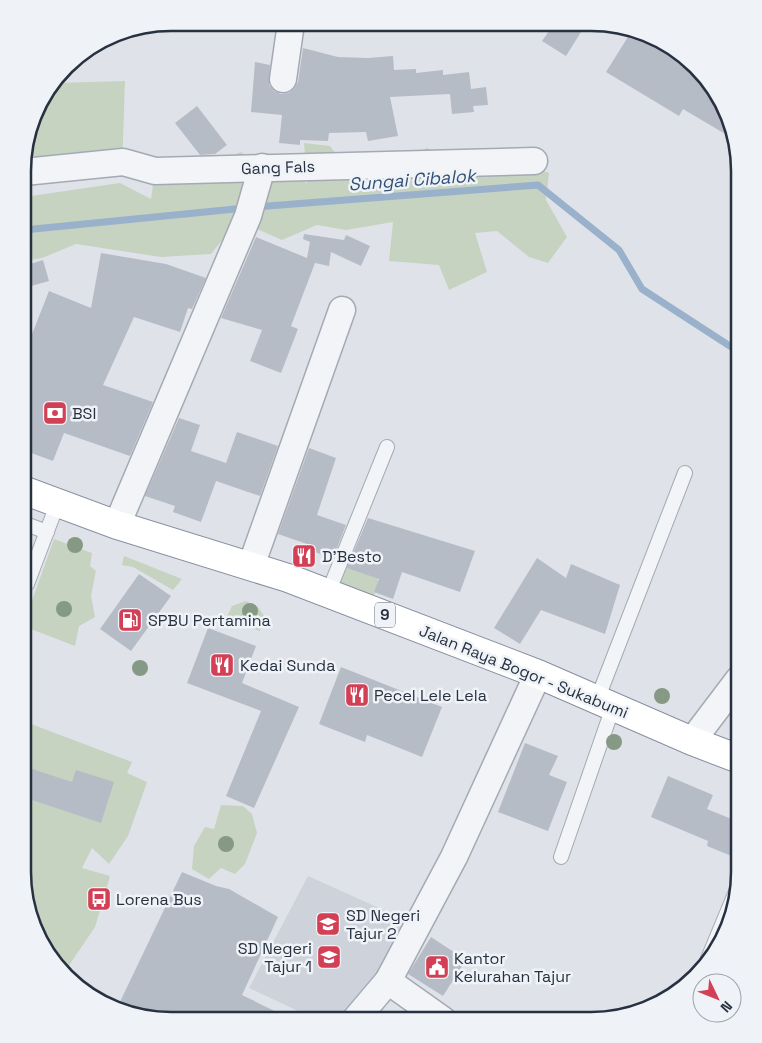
<svg xmlns="http://www.w3.org/2000/svg" width="762" height="1043" font-family="'Space Grotesk',sans-serif">
  <rect width="100%" height="100%" fill="#dfe3e9"/>
  <!-- built -->
  <polygon fill="#cdd2db" points="308,876 417,925 346,1020 317,1020 249,988"/>
  <!-- green -->
  <g fill="#c5d3c0">
    <polygon points="125,81 122,169 24,186 24,151 42,97 54,83"/>
    <polygon points="304,143 330,146 355,180 384,182 409,156 427,148 469,164 509,156 549,173 546,200 567,237 548,263 529,257 497,231 475,233 487,272 449,290 439,265 389,261 393,222 346,230 317,225 282,240 255,228 231,229 211,254 161,257 76,244 42,258 24,261 24,197 120,183 151,199 155,171 203,164 242,152 259,196 285,154 307,184"/>
    <polygon points="54,539 92,553 90,566 96,571 91,596 95,617 79,626 75,646 23,626"/>
    <polygon points="124,556 182,579 173,590 133,567 122,565"/>
    <polygon points="355,558 376,573 380,588 370,599 342,595 334,568"/>
    <polygon points="246,601 258,607 264,616 260,631 226,619 232,606"/>
    <polygon points="23,721 132,762 127,773 147,782 128,836 109,864 92,848 82,868 110,876 95,927 66,970 38,938 23,872"/>
    <polygon points="221,805 243,806 252,814 257,833 245,864 235,874 221,868 209,879 192,869 194,846 205,827 214,829"/>
  </g>
  <g fill="none" stroke-linecap="round" stroke-linejoin="round">
    <!-- stream -->
    <g stroke="#99b1ca" stroke-width="7">
      <polyline points="255,207 538,185 619,250 642,289 739,352"/>
      <polyline points="24,230 245,208"/>
    </g>
  </g>
  <!-- building -->
  <g fill="#b6bcc6">
    <polygon points="554,24 586,24 566,56 542,41"/>
    <polygon points="631,32 681,53 724,105 732,138 683,109 679,116 606,72"/>
    <polygon points="303,48 338,57 368,58 393,56 394,70 416,69 416,73 443,70 443,75 469,72 471,89 486,87 488,105 473,106 474,112 452,114 450,94 390,97 398,136 368,141 366,132 329,133 328,141 300,140 300,145 279,143 282,115 251,112 255,62 270,65 269,85 274,91 281,94 288,93 294,89 298,82"/>
    <polygon points="197,106 227,145 215,154 200,155 175,123"/>
    <polygon points="304,234 344,240 346,235 370,246 361,266 331,252 329,266 315,263 291,326 298,329 281,373 250,361 262,330 221,318 256,237 307,258 310,242 303,239"/>
    <polygon points="101,253 166,264 206,278 192,309 188,308 180,332 134,317 103,385 153,402 130,456 64,433 53,461 23,450 23,357 49,291 91,308"/>
    <polygon points="43,260 49,281 24,288 24,266"/>
    <polygon points="179,418 200,425 191,451 226,463 237,432 278,446 260,496 216,481 201,522 173,512 175,506 145,496"/>
    <polygon points="309,448 336,458 317,515 346,525 333,558 305,549 307,544 278,534"/>
    <polygon points="368,518 475,551 460,592 402,572 393,599 374,592 379,579 347,568"/>
    <polygon points="537,558 566,578 571,564 620,585 605,634 541,610 520,644 494,628"/>
    <polygon points="139,574 171,596 131,651 100,629"/>
    <polygon points="208,628 256,646 242,683 299,707 254,808 226,796 261,711 187,683"/>
    <polygon points="341,667 442,707 422,757 367,735 365,742 319,724"/>
    <polygon points="525,743 558,756 549,775 567,782 548,831 498,812"/>
    <polygon points="23,766 72,782 76,770 114,782 101,823 23,797"/>
    <polygon points="668,776 713,795 707,809 739,822 739,859 707,846 708,841 651,817"/>
    <polygon points="182,872 216,886 229,889 278,917 242,995 293,1020 152,1019 118,1006"/>
    <polygon points="431,937 466,960 443,996 408,974"/>
  </g>
  <g fill="none" stroke-linecap="round" stroke-linejoin="round">
    <defs>
      <g id="lane">
        <polyline points="23,523 47,532"/>
        <polyline points="27,584 58,502"/>
        <polyline points="328,593 387,447"/>
        <polyline points="597,700 685,473"/>
        <polyline points="561,857 613,707"/>
        <polyline points="707,961 737,889"/>
      </g>
      <g id="street">
        <polyline points="283,79 291,23"/>
        <polyline points="24,172 123,162 155,171 534,161"/>
        <polyline points="117,525 248,216 262,167"/>
        <polyline points="251,566 342,310"/>
        <polyline points="692,741 739,679"/>
        <polyline points="388,981 443,1020"/>
        <polyline points="355,1020 388,981 454,857 538,674"/>
      </g>
      <polyline id="highway" points="23,490 117,525 288,578 538,674 692,741 739,759"/>
    </defs>
    <!-- lane casing -->
    <use href="#lane" stroke="#a4aab3" stroke-width="16"/>
    <!-- street casing -->
    <use href="#street" stroke="#a4aab3" stroke-width="29"/>
    <!-- highway casing -->
    <use href="#highway" stroke="#8690a0" stroke-width="30"/>
    <!-- lane -->
    <use href="#lane" stroke="#f2f4f7" stroke-width="14"/>
    <!-- street -->
    <use href="#street" stroke="#f2f4f7" stroke-width="26"/>
    <!-- highway -->
    <use href="#highway" stroke="#fff" stroke-width="28"/>
  </g>
  <!-- trees -->
  <g fill="#859985">
    <circle cx="75" cy="545" r="8"/>
    <circle cx="64" cy="609" r="8"/>
    <circle cx="250" cy="611" r="8"/>
    <circle cx="140" cy="668" r="8"/>
    <circle cx="662" cy="696" r="8"/>
    <circle cx="614" cy="742" r="8"/>
    <circle cx="226" cy="844" r="8"/>
  </g>
  <!-- icons -->
  <defs>
    <symbol id="bank-square" viewBox="-11 -11 22 22"><rect x="-9" y="-9" width="18" height="18" rx="4" fill="#d34056" stroke="#eff2f6"/><path d="M-6-4H6V4H-6ZM0-2.3a2.3 2.3 0 1 0 0 4.6a2.3 2.3 0 1 0 0-4.6Z" fill="#fff"/></symbol>
    <symbol id="restaurant-square" viewBox="-11 -11 22 22"><rect x="-9" y="-9" width="18" height="18" rx="4" fill="#d34056" stroke="#eff2f6"/><path d="M-5-6h1v4h1v-4h1v4h1v-4h1v5L-1.5 .5V6h-2V.5L-5-1ZM5-6V6H3V1.5H1.5Q1.5-4 5-6Z" fill="#fff"/></symbol>
    <symbol id="fuel-square" viewBox="-11 -11 22 22"><rect x="-9" y="-9" width="18" height="18" rx="4" fill="#d34056" stroke="#eff2f6"/><path d="M-5.5-6h7V0h2V4h1.3V-2.5L3-4.5l.8-.8L6-3V5H2.5V1h-1V6h-7ZM-4.2-4.7v3.2H.2V-4.7Z" fill="#fff"/></symbol>
    <symbol id="bus-square" viewBox="-11 -11 22 22"><rect x="-9" y="-9" width="18" height="18" rx="4" fill="#d34056" stroke="#eff2f6"/><path d="M-5-6H5V4H4V6H2V4H-2V6H-4V4H-5ZM-3.5-4V0h7V-4ZM-3.5 1.2v1.5H-2V1.2ZM2 1.2v1.5H3.5V1.2Z" fill="#fff"/></symbol>
    <symbol id="school-square" viewBox="-11 -11 22 22"><rect x="-9" y="-9" width="18" height="18" rx="4" fill="#d34056" stroke="#eff2f6"/><path d="M0-5L7-2L0 1L-7-2ZM-4 1L0 2.5L4 1V4Q0 6-4 4Z" fill="#fff"/></symbol>
    <symbol id="civic-square" viewBox="-11 -11 22 22"><rect x="-9" y="-9" width="18" height="18" rx="4" fill="#d34056" stroke="#eff2f6"/><path d="M-.6-6.5H3V-4.5H.6V-3L4-1V1h2V6H-6V1h2V-1L-.6-3ZM-1.2 2.5V6h2.4V2.5Z" fill="#fff"/></symbol>
  </defs>
  <g fill-rule="evenodd">
    <use href="#bank-square" x="41" y="399" width="28" height="28"/>
    <use href="#restaurant-square" x="290" y="542" width="28" height="28"/>
    <use href="#fuel-square" x="116" y="606" width="28" height="28"/>
    <use href="#restaurant-square" x="208" y="651" width="28" height="28"/>
    <use href="#restaurant-square" x="343" y="681" width="28" height="28"/>
    <use href="#bus-square" x="85" y="885" width="28" height="28"/>
    <use href="#school-square" x="314" y="910" width="28" height="28"/>
    <use href="#school-square" x="315" y="943" width="28" height="28"/>
    <use href="#civic-square" x="423" y="953" width="28" height="28"/>
  </g>
  <g text-anchor="middle" stroke-width="5" stroke-linejoin="round" paint-order="stroke">
    <!-- shield labels -->
    <rect fill="#eff2f6" stroke="#636b77" stroke-width="1" x="375" y="602.5" width="20" height="25" rx="4"/>
    <g font-size="15" font-weight="bold" fill="#273141">
      <text x="385" y="620">9</text>
    </g>
    <!-- street labels -->
    <g font-size="16" fill="#273141" stroke="#eff2f6">
      <text transform="translate(278 167) rotate(-2)" y="6">Gang Fals</text>
      <text transform="translate(524 671) rotate(22)" y="6">Jalan Raya Bogor - Sukabumi</text>
    </g>
    <!-- poi labels -->
    <g font-size="16" fill="#273141" stroke="#eff2f6" text-anchor="start">
      <text x="72" y="419">BSI</text>
      <text x="322" y="562">D'Besto</text>
      <text x="148" y="626">SPBU Pertamina</text>
      <text x="240" y="671">Kedai Sunda</text>
      <text x="374" y="701">Pecel Lele Lela</text>
      <text x="116" y="905">Lorena Bus</text>
      <text x="346" y="921">SD Negeri<tspan x="346" dy="18">Tajur 2</tspan></text>
      <text x="312" y="954" text-anchor="end">SD Negeri<tspan x="312" dy="18">Tajur 1</tspan></text>
      <text x="454" y="964">Kantor<tspan x="454" dy="18">Kelurahan Tajur</tspan></text>
    </g>
    <!-- water labels -->
    <g font-size="18" font-style="italic" fill="#305076" stroke="#eff2f6">
      <text transform="translate(412 180) rotate(-4)" y="6">Sungai Cibalok</text>
    </g>
  </g>
  <!-- crop -->
  <path d="M0 0H762V1043H0ZM171 31H591A140 140 0 0 1 731 171V872A140 140 0 0 1 591 1012H171A140 140 0 0 1 31 872V171A140 140 0 0 1 171 31Z" fill="#eff2f6" fill-rule="evenodd"/>
  <path fill="none" stroke="#273141" stroke-width="2.5" d="M171 31H591A140 140 0 0 1 731 171V872A140 140 0 0 1 591 1012H171A140 140 0 0 1 31 872V171A140 140 0 0 1 171 31Z"/>
  <!-- north arrow -->
  <g transform="translate(717 998) rotate(133)"><circle r="24" fill="#eff2f6" stroke="#9fa5ae"/>
  <path d="M0-4L9 19L0 12L-9 19Z" fill="#d34056"/>
  <text y="-8" font-size="14" font-weight="bold" text-anchor="middle" fill="#273141">N</text>
  </g>
</svg>
